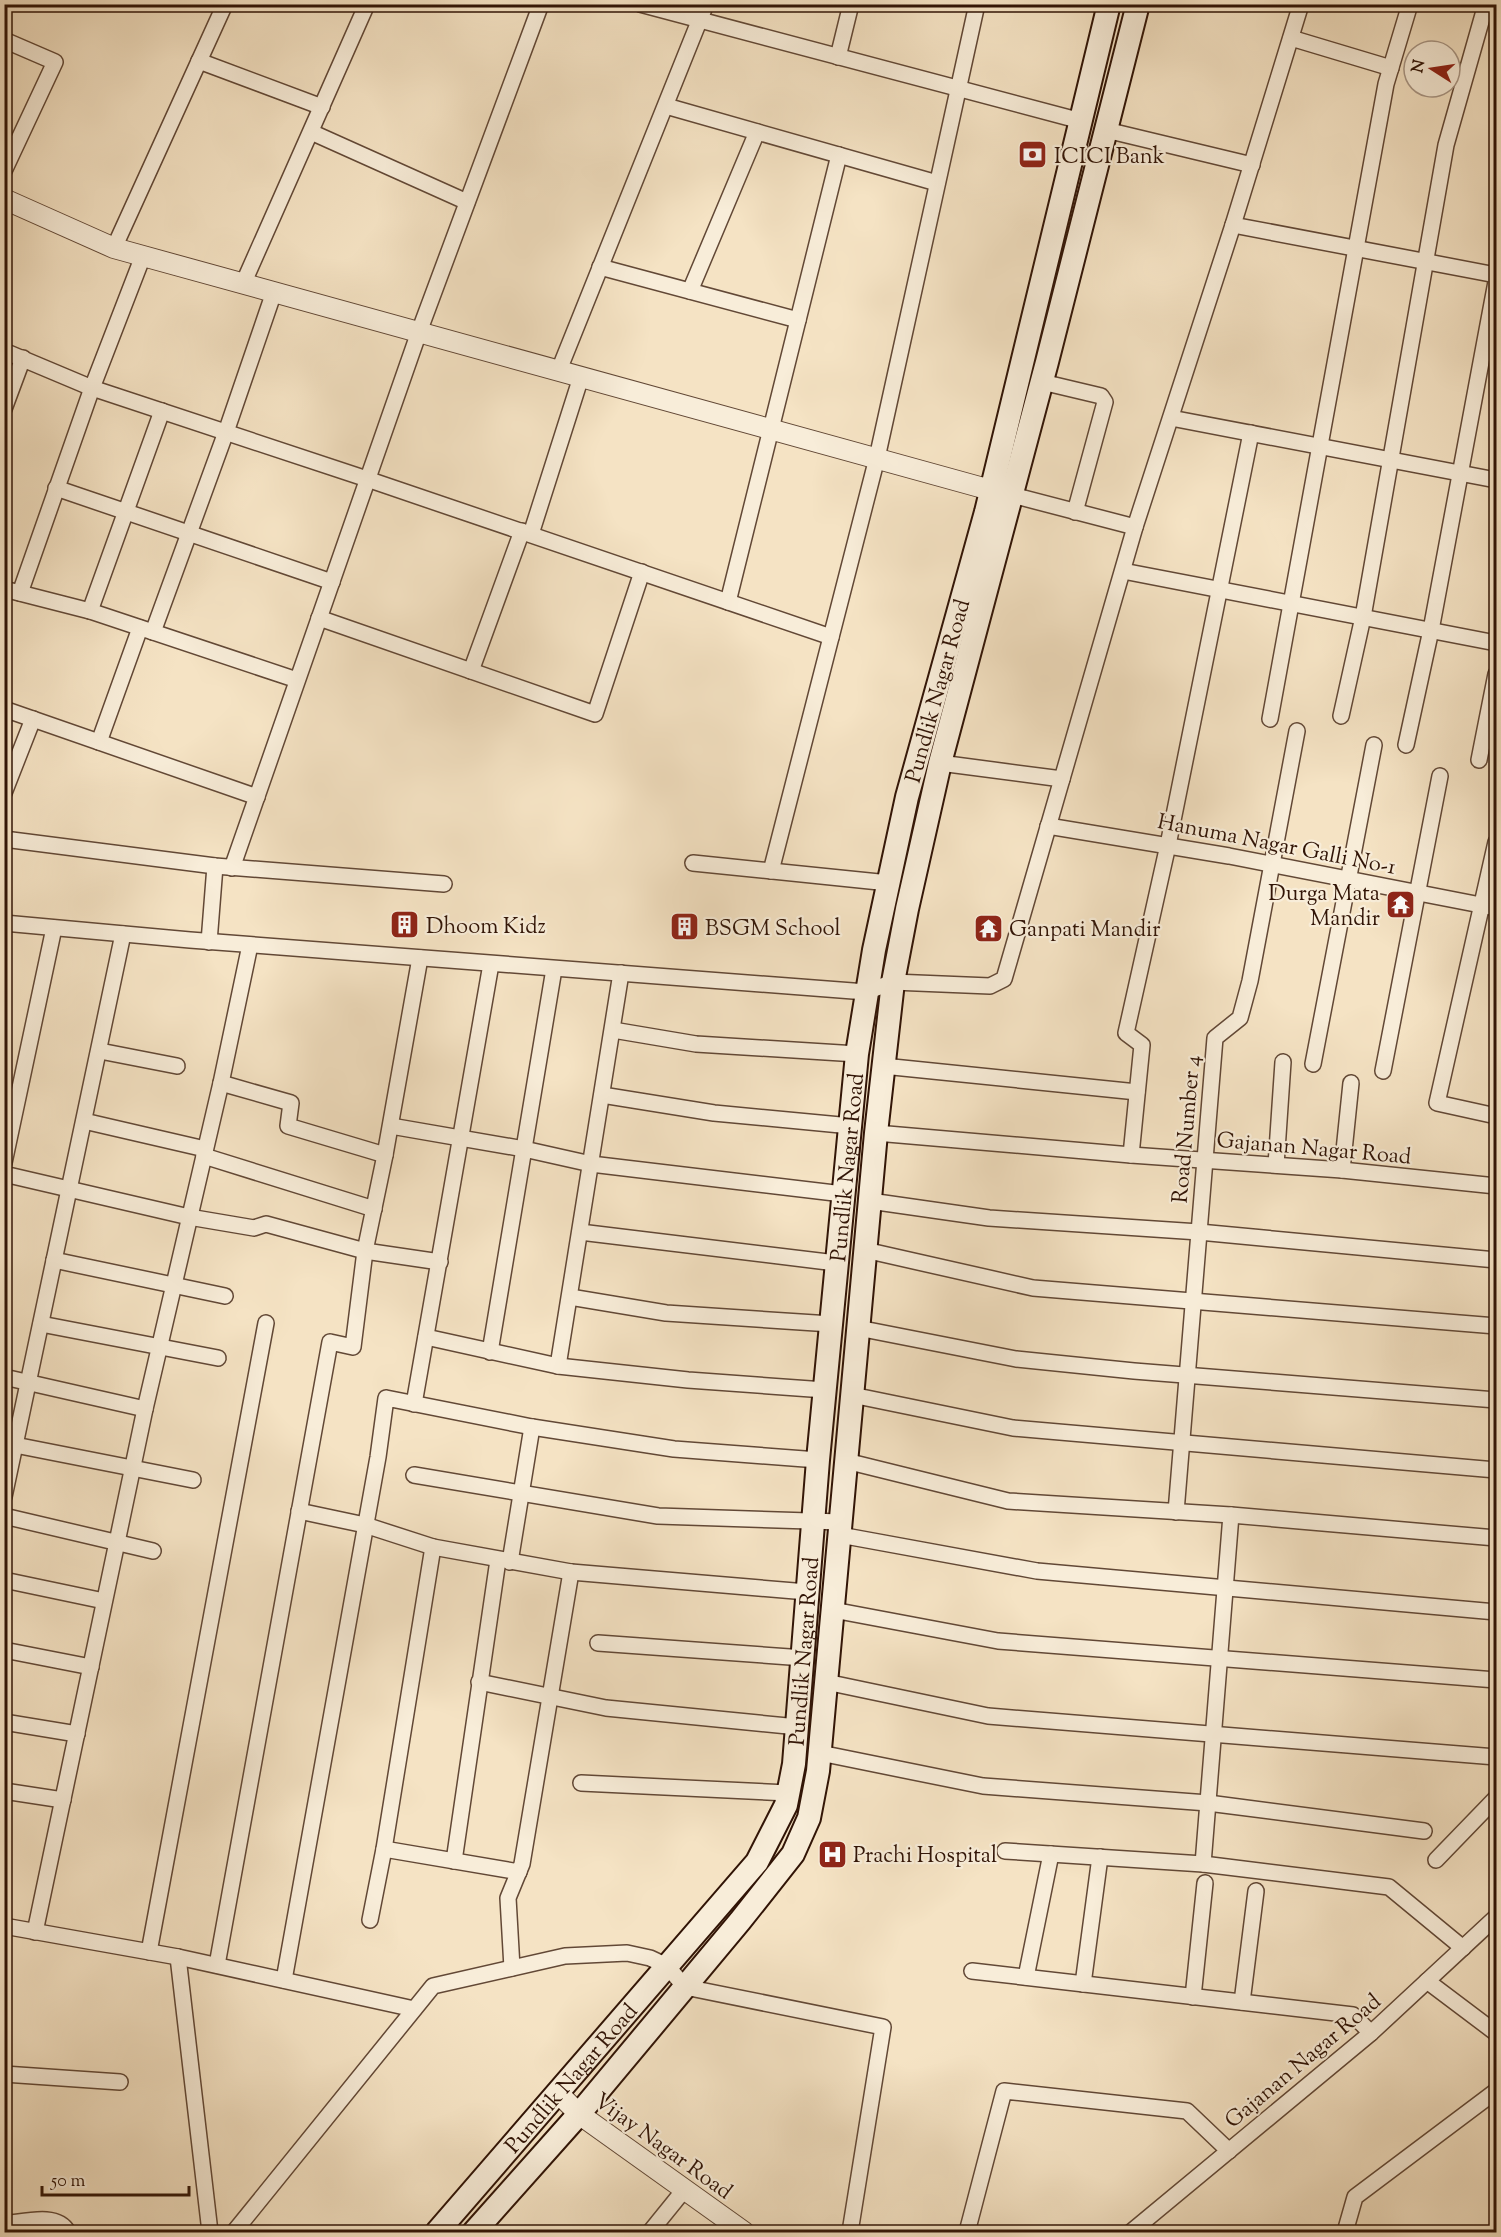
<svg xmlns="http://www.w3.org/2000/svg" width="1501" height="2237" font-family="'Sorts Mill Goudy',serif">
  <rect width="100%" height="100%" fill="#f5e3c4"/>
  <filter id="stains"><feTurbulence type="fractalNoise" baseFrequency=".00333" numOctaves="4"/><feColorMatrix values="0 0 0 0 .2 0 0 0 0 .09 0 0 0 0 .02 0 0 0 .5 -.17"/></filter>
  <radialGradient id="worn" r=".72"><stop offset=".6" stop-color="#630" stop-opacity="0"/><stop offset="1" stop-color="#630" stop-opacity=".3"/></radialGradient>
  <g fill="none" stroke-linecap="round" stroke-linejoin="round">
    <defs>
      <g id="minor">
        <polyline points="640,4 1081,121"/>
        <polyline points="1291,38 1391,68"/>
        <polyline points="4,40 55,62 4,171"/>
        <polyline points="838,57 851,4"/>
        <polyline points="199,61 322,107"/>
        <polyline points="666,106 937,183"/>
        <polyline points="1106,130 1252,165"/>
        <polyline points="311,132 467,202"/>
        <polyline points="1233,225 1496,275"/>
        <polyline points="114,248 225,4"/>
        <polyline points="600,267 798,320"/>
        <polyline points="243,284 367,4"/>
        <polyline points="690,291 757,132"/>
        <polyline points="4,351 92,388 367,479 831,637"/>
        <polyline points="559,370 706,4"/>
        <polyline points="1042,382 1101,396 1105,402 1075,512"/>
        <polyline points="4,409 23,358"/>
        <polyline points="1171,418 1496,480"/>
        <polyline points="56,488 332,582"/>
        <polyline points="1012,495 1135,527"/>
        <polyline points="531,534 581,377"/>
        <polyline points="1123,571 1496,643"/>
        <polyline points="4,589 90,611 297,680"/>
        <polyline points="20,593 92,388 143,256"/>
        <polyline points="728,602 839,155"/>
        <polyline points="90,611 162,411"/>
        <polyline points="319,618 595,714 642,572"/>
        <polyline points="153,632 226,432 274,292"/>
        <polyline points="471,671 522,531"/>
        <polyline points="4,709 257,797"/>
        <polyline points="1341,716 1363,617 1446,145 1486,4"/>
        <polyline points="1270,719 1386,84 1410,4"/>
        <polyline points="99,742 140,628"/>
        <polyline points="1406,745 1431,630 1496,282"/>
        <polyline points="1479,760 1496,674"/>
        <polyline points="940,763 1062,779"/>
        <polyline points="4,793 33,719"/>
        <polyline points="1048,826 1229,856 1496,908"/>
        <polyline points="4,839 215,866 444,884"/>
        <polyline points="1496,842 1437,1103 1496,1116"/>
        <polyline points="693,863 889,883"/>
        <polyline points="232,868 419,332 541,4"/>
        <polyline points="771,871 877,458 977,4"/>
        <polyline points="4,923 190,940 866,992 893,982 990,986 1004,979 1135,527 1233,225 1301,4"/>
        <polyline points="209,942 215,866"/>
        <polyline points="613,1030 696,1044 857,1054"/>
        <polyline points="100,1051 177,1066"/>
        <polyline points="1313,1064 1374,745"/>
        <polyline points="883,1066 1137,1092"/>
        <polyline points="1383,1071 1440,776"/>
        <polyline points="221,1083 291,1103 288,1126 385,1155"/>
        <polyline points="602,1095 714,1113 851,1126"/>
        <polyline points="84,1121 205,1149"/>
        <polyline points="391,1126 524,1149 591,1164 843,1194"/>
        <polyline points="876,1133 1131,1155 1342,1170 1496,1186"/>
        <polyline points="1131,1155 1142,1045 1126,1033 1168,845 1251,433"/>
        <polyline points="204,1156 374,1209"/>
        <polyline points="4,1163 54,928"/>
        <polyline points="1276,1165 1283,1062"/>
        <polyline points="1342,1170 1351,1083"/>
        <polyline points="4,1174 189,1217 254,1228 266,1224 365,1251 440,1262"/>
        <polyline points="870,1201 989,1218 1199,1232 1496,1260"/>
        <polyline points="580,1232 836,1263"/>
        <polyline points="865,1250 1033,1288 1496,1326"/>
        <polyline points="54,1260 225,1296"/>
        <polyline points="570,1297 666,1313 831,1324"/>
        <polyline points="41,1324 218,1358"/>
        <polyline points="858,1328 1016,1359 1134,1371 1496,1400"/>
        <polyline points="426,1337 558,1366 688,1380 825,1390"/>
        <polyline points="490,1352 554,969"/>
        <polyline points="558,1366 621,973"/>
        <polyline points="4,1377 145,1409"/>
        <polyline points="852,1395 1013,1428 1496,1470"/>
        <polyline points="414,1404 491,964"/>
        <polyline points="15,1445 193,1480"/>
        <polyline points="846,1461 1008,1501 1231,1515 1496,1538"/>
        <polyline points="414,1475 658,1516 841,1522"/>
        <polyline points="4,1497 123,934"/>
        <polyline points="299,1511 365,1525 433,1547 571,1572 807,1592"/>
        <polyline points="1176,1512 1215,1038 1240,1018 1250,981 1297,731"/>
        <polyline points="4,1516 153,1551"/>
        <polyline points="840,1535 1037,1571 1496,1612"/>
        <polyline points="510,1562 532,1427"/>
        <polyline points="4,1580 104,1601"/>
        <polyline points="833,1610 998,1641 1496,1680"/>
        <polyline points="598,1643 804,1658"/>
        <polyline points="4,1650 91,1667"/>
        <polyline points="479,1682 606,1708 798,1727"/>
        <polyline points="826,1682 988,1716 1496,1757"/>
        <polyline points="4,1722 77,1734"/>
        <polyline points="820,1753 983,1786 1208,1803 1424,1831"/>
        <polyline points="581,1783 788,1793"/>
        <polyline points="4,1791 63,1800"/>
        <polyline points="384,1849 519,1872"/>
        <polyline points="1005,1851 1203,1864 1389,1887 1463,1948"/>
        <polyline points="1436,1860 1496,1798"/>
        <polyline points="454,1861 498,1560"/>
        <polyline points="1203,1864 1231,1515"/>
        <polyline points="370,1920 384,1849 433,1547"/>
        <polyline points="4,1926 178,1957 414,2009"/>
        <polyline points="35,1932 145,1409 221,1083 250,945"/>
        <polyline points="149,1952 266,1323"/>
        <polyline points="178,1957 210,2232"/>
        <polyline points="217,1965 330,1342 353,1347 365,1251 385,1155 420,958"/>
        <polyline points="512,1968 508,1898 522,1864 571,1572"/>
        <polyline points="972,1971 1353,2015 1371,2033"/>
        <polyline points="1026,1977 1051,1854"/>
        <polyline points="284,1980 378,1457 386,1398 532,1427 674,1449 818,1460"/>
        <polyline points="1427,1981 1496,2033"/>
        <polyline points="1083,1984 1100,1857"/>
        <polyline points="1193,1997 1205,1883"/>
        <polyline points="1242,2002 1256,1891"/>
        <polyline points="4,2074 120,2082"/>
        <path d="M4 2224C25 2222 57 2212 68 2232"/>
        <polyline points="234,2232 433,1986 565,1956 627,1953 650,1958 667,1966 685,1987 883,2027 850,2232"/>
        <polyline points="650,2232 684,2190"/>
        <polyline points="967,2232 1004,2091 1187,2111 1229,2151"/>
        <polyline points="1131,2232 1371,2033 1496,1917"/>
        <polyline points="1345,2232 1355,2197 1496,2091"/>
      </g>
      <g id="tertiary">
        <polyline points="4,199 114,248 1005,494"/>
        <polyline points="558,2093 579,2114 744,2232"/>
      </g>
      <g id="secondary">
        <path id="s1" d="M437 2232 757 1862 786 1805 794 1764 818 1460 857 1054 874 950 907 797 986 512 1109 4"/>
        <polyline points="474,2232 579,2114 740,1921 793,1854 809,1818 818,1771 876,1133 893,982 907,909 940,763 1047,362 1138,4"/>
      </g>
    </defs>
    <!-- minor casing -->
    <use href="#minor" stroke="#624836" stroke-width="18"/>
    <!-- tertiary casing -->
    <use href="#tertiary" stroke="#624836" stroke-width="22"/>
    <!-- secondary casing -->
    <use href="#secondary" stroke="#311406" stroke-width="26"/>
    <!-- minor -->
    <use href="#minor" stroke="#f8edd9" stroke-width="15"/>
    <!-- tertiary -->
    <use href="#tertiary" stroke="#f8edd9" stroke-width="20"/>
    <!-- secondary -->
    <use href="#secondary" stroke="#f8edd9" stroke-width="22"/>
  </g>
  <!-- icons -->
  <defs>
    <symbol id="bank-square" viewBox="-11 -11 22 22"><rect x="-9" y="-9" width="18" height="18" rx="4" fill="#8f2418" stroke="#f8edd9"/><path d="M-6-4H6V4H-6ZM0-2.3a2.3 2.3 0 1 0 0 4.6a2.3 2.3 0 1 0 0-4.6Z" fill="#fff"/></symbol>
    <symbol id="temple-square" viewBox="-11 -11 22 22"><rect x="-9" y="-9" width="18" height="18" rx="4" fill="#8f2418" stroke="#f8edd9"/><path d="M0-6L5-2H3V0L6.5 2.5H4V6H1.5V3h-3V6H-4V2.5H-6.5L-3 0V-2H-5Z" fill="#fff"/></symbol>
    <symbol id="building-square" viewBox="-11 -11 22 22"><rect x="-9" y="-9" width="18" height="18" rx="4" fill="#8f2418" stroke="#f8edd9"/><path d="M-4-6H4V6H1V3H-1V6H-4ZM-2.5-4.3h1.7v1.8h-1.7ZM.8-4.3h1.7v1.8H.8ZM-2.5-1h1.7V.8h-1.7ZM.8-1h1.7V.8H.8Z" fill="#fff"/></symbol>
    <symbol id="hospital-square" viewBox="-11 -11 22 22"><rect x="-9" y="-9" width="18" height="18" rx="4" fill="#8f2418" stroke="#f8edd9"/><path d="M-5-5h3v3.5h4V-5h3V5h-3V1.5h-4V5h-3Z" fill="#fff"/></symbol>
  </defs>
  <g fill-rule="evenodd">
    <use href="#bank-square" x="1016" y="138" width="33" height="33"/>
    <use href="#temple-square" x="1384" y="888" width="33" height="33"/>
    <use href="#building-square" x="388" y="908" width="33" height="33"/>
    <use href="#building-square" x="668" y="910" width="33" height="33"/>
    <use href="#temple-square" x="972" y="912" width="33" height="33"/>
    <use href="#hospital-square" x="816" y="1838" width="33" height="33"/>
  </g>
  <g text-anchor="middle" stroke-width="4.5" stroke-linejoin="round" paint-order="stroke">
    <!-- poi labels -->
    <g font-size="22" fill="#311406" stroke="#f8edd9" text-anchor="start">
      <text x="1054" y="163">ICICI Bank</text>
      <text x="1380" y="900" text-anchor="end">Durga Mata<tspan x="1380" dy="25">Mandir</tspan></text>
      <text x="426" y="933">Dhoom Kidz</text>
      <text x="705" y="935">BSGM School</text>
      <text x="1009" y="936">Ganpati Mandir</text>
      <text x="853" y="1862">Prachi Hospital</text>
    </g>
    <!-- street labels -->
    <g font-size="22" fill="#311406" stroke="#f8edd9">
      <text dy="8" stroke="none"><textPath href="#s1" startOffset="1680">Pundlik Nagar Road</textPath></text>
      <text transform="translate(1277 843) rotate(11)" y="8">Hanuma Nagar Galli No-1</text>
      <text transform="translate(1185 1129) rotate(-85)" y="8">Road Number 4</text>
      <text transform="translate(1314 1147) rotate(5)" y="8">Gajanan Nagar Road</text>
      <text dy="8" stroke="none"><textPath href="#s1" startOffset="1194">Pundlik Nagar Road</textPath></text>
      <text dy="8" stroke="none"><textPath href="#s1" startOffset="708">Pundlik Nagar Road</textPath></text>
      <text transform="translate(1302 2060) rotate(-40)" y="8">Gajanan Nagar Road</text>
      <text dy="8" stroke="none"><textPath href="#s1" startOffset="204">Pundlik Nagar Road</textPath></text>
      <text transform="translate(664 2145) rotate(36)" y="8">Vijay Nagar Road</text>
    </g>
  </g>
  <!-- margin -->
  <rect width="1501" height="2237" fill="none" stroke="#f5e3c4" stroke-width="24"/>
  <rect x="6" y="6" width="1489" height="2225" fill="none" stroke="#311406" stroke-width="3"/>
  <rect x="12" y="12" width="1477" height="2213" fill="none" stroke="#311406" stroke-width="1.5"/>
  <!-- north arrow -->
  <g transform="translate(1432 69) rotate(282)"><circle r="28" fill="#f8edd9" stroke="#a89685" stroke-width="1.5"/>
  <path d="M0-4.5L10 22L0 15L-10 22Z" fill="#8f2418"/>
  <text y="-9" font-size="16" font-weight="bold" text-anchor="middle" fill="#311406">N</text>
  </g>
  <!-- scale -->
  <path d="M42 2186v9h147v-9" fill="none" stroke="#311406" stroke-width="3"/>
  <text x="51" y="2186" font-size="18" fill="#311406" stroke="#f8edd9" stroke-width="4.5" paint-order="stroke">50 m</text>
  <rect width="100%" height="100%" filter="url(#stains)"/>
  <rect width="100%" height="100%" fill="url(#worn)"/>
</svg>
